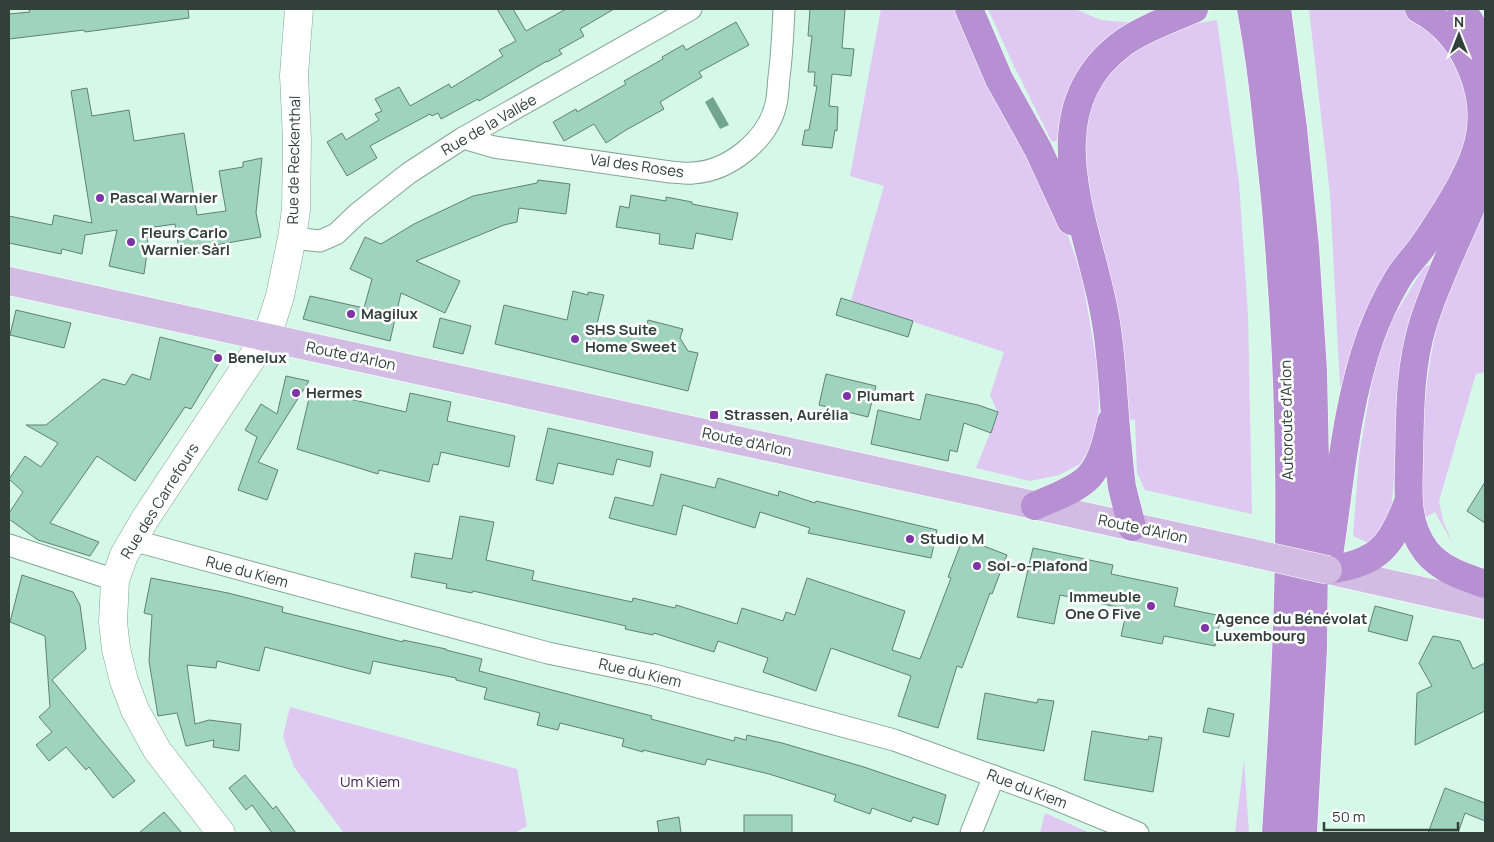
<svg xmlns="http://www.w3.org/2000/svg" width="1494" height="842" font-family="Manrope,sans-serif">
  <rect width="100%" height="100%" fill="#d5f8e9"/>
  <!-- green -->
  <g fill="#dfc8f1">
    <polygon points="881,9 956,9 1066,230 1082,277 1097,365 1099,406 1095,438 1082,461 1080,464 1059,475 1030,481 976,468 998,413 990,395 1004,352 851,301 884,186 850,176"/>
    <polygon points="988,9 1075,9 1101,20 1137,23 1063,139 1052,142 1014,66"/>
    <polygon points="1309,9 1404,9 1424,21 1443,39 1469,87 1472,135 1347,386 1340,386 1330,194"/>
    <polygon points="1217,20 1239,183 1248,315 1252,514 1145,490 1137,472 1135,420 1129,419 1125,362 1117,311 1085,195 1081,120 1106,69 1174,27"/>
    <path d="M1485 206V372L1476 374 1439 501 1443 521 1453 544 1435 512 1424 518 1420 517C1422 453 1422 389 1437 327 1447 285 1468 246 1485 206Z"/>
    <polygon points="1435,263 1401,408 1390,520 1371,544 1353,536 1359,457 1376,357 1393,318 1424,267"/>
    <polygon points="290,707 517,769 527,826 515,833 344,833 294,767 283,736"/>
    <polygon points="1244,760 1249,833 1235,833"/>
    <polygon points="1045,813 1090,833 1040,833"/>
  </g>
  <!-- water -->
  <polygon fill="#72a591" points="713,97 729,125 720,129 705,102"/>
  <!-- building -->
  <g fill="#9ed3be" stroke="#618174">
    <polygon points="29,9 188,9 189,18 85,32 84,30 9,39 9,14 30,12"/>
    <polygon points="497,9 513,9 526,31 566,9 614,9 580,29 584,36 559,50 562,54 547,62 547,61 479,101 478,99 441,119 438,113 432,116 430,114 370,146 377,158 347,176 327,142 342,133 346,140 379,120 375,114 382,111 375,99 399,87 410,106 449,84 451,88 503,56 499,50 516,41"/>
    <polygon points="810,9 845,9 842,48 854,49 851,76 832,74 829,106 838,107 837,131 835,130 832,148 802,145 805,130 809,130 817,86 814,86 815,72 808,72 812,36 808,36"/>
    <polygon points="736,22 749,45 699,72 702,77 660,102 664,109 626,130 606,143 594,124 564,141 553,122 576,109 577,112 626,84 624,81 663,59 662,57 683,45 686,50"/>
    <polygon points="87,88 92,116 129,110 134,141 184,133 197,215 226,211 219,171 243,167 243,162 262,158 256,213 261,237 216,245 216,250 180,256 175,224 147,228 148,246 144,274 109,266 117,230 85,235 82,254 62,249 61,254 9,243 9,216 52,225 54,215 92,223 71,91"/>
    <polygon points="538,180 570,184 566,214 519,208 517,222 504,225 416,261 460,281 445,313 401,293 390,341 303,319 310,296 364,308 372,279 350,269 365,237 381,244 414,224 473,196 537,183"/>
    <polygon points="631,195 666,201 666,197 692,202 692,204 738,213 732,240 696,233 693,249 659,244 660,234 616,227 620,206 629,208"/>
    <polygon points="573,291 588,295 588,292 604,295 596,328 632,337 646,329 648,320 683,329 680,338 688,351 698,353 688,391 495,344 504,305 567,320"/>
    <polygon points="841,298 913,321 908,337 836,315"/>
    <polygon points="16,310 71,323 64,348 10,335"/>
    <polygon points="440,318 471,326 463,354 433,347"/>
    <polygon points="160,337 215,351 221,359 191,409 185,407 135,481 97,456 50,523 99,542 90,556 38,540 9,519 9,513 23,492 9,479 25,456 41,467 58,443 26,425 46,425 103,379 125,385 132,374 150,380"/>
    <polygon points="826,374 876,386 868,417 819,405"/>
    <polygon points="286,376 309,381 258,462 278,470 267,500 238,490 257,437 245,430 261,404 277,414"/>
    <polygon points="311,390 406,412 410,393 451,402 447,421 515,436 509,467 441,452 438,465 433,464 429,482 379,470 378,474 297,449"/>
    <polygon points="926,394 978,405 998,412 991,433 964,423 957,452 950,450 948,461 871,444 878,410 920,420"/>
    <polygon points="548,428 653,452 650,467 617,459 613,475 558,463 553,484 536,480"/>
    <polygon points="661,474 715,488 718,478 778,496 779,491 815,503 816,501 937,530 931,558 808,533 810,528 760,512 755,528 683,505 676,535 609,518 615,497 653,506"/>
    <polygon points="1485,482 1485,523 1467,511"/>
    <polygon points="460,516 494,522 486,560 534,571 532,580 632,602 633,598 675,608 676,605 737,624 742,608 783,621 786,612 795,615 807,578 905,611 892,650 920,659 951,578 948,577 963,538 1007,555 992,594 990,593 962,668 957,666 938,728 898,716 911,676 831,648 816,691 763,672 768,658 718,641 714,652 654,633 653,635 625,629 626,626 473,591 472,593 446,588 447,584 411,577 415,553 452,559"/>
    <polygon points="1033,548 1113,565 1111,574 1178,588 1174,606 1221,616 1215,646 1164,636 1162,644 1121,636 1127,609 1060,595 1054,624 1017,617"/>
    <polygon points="22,575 73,592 80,605 86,649 52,680 135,781 113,798 89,767 86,770 66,747 49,761 36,745 52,732 39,717 50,707 45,636 10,622"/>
    <polygon points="151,578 228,593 283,607 282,612 403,642 403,640 446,649 446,650 482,659 479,671 652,716 651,719 734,741 735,737 746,740 747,735 782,743 864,767 946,795 938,825 913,817 911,822 872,808 870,814 834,801 836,795 769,774 707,759 705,765 643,750 643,752 622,746 624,739 560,723 558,730 537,725 540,713 484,699 487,688 456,680 456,678 373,661 370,674 265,647 259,671 217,661 216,668 187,665 195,724 209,720 241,724 239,751 213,747 214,740 186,746 177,713 158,716 149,661 152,615 144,613"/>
    <polygon points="1375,606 1413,616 1407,641 1368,631"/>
    <polygon points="1433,636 1460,641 1473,669 1485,663 1485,711 1415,745 1417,693 1432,686 1419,663"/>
    <polygon points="985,693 1037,703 1038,699 1054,701 1044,751 977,739"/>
    <polygon points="1208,708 1234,714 1229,737 1203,732"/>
    <polygon points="1092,731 1148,740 1149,736 1162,738 1153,792 1084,780"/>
    <polygon points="245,775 273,809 276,806 296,833 272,833 252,805 246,810 229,788"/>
    <polygon points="1445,788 1485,803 1485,821 1465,813 1458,833 1428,833"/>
    <polygon points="164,812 182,833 139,833"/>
    <rect x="744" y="815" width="48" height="18"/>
    <polygon points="679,817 681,833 659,833 657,821"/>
  </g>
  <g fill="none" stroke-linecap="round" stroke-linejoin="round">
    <defs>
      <g id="minor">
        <path d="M463 138 494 147 670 172C677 172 685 174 693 173 729 171 768 140 776 104 778 96 778 86 779 77 782 55 783 32 784 9"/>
        <polyline points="292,238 320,241 336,234 357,214 409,173 463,138 691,9"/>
        <polyline points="132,540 548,653 654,675 894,740 1048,796 1138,833"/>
        <polyline points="9,545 115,580"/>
        <polyline points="971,833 994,776"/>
      </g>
      <polyline id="secondary" points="221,833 157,750 135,710 124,681 116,649 113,622 115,580 124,555 145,519 247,365 267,337 280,296 292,238 296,210 297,141 294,75 299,9"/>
      <g id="primary">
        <polyline points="9,281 1253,553"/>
        <polyline points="1328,570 1485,605"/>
      </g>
      <g id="motorway">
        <polyline points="969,9 999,79 1038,149 1071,221"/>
        <path d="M1251 9C1263 71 1268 135 1275 198 1283 287 1288 375 1289 464 1291 587 1284 710 1276 833"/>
        <polyline points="1277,9 1293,128 1305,247 1313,370 1315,462 1313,649 1303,833"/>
        <polyline points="1461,9 1469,20 1485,48"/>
        <path d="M1485 173C1466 224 1439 272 1423 324 1409 369 1410 417 1409 464 1408 495 1406 525 1426 551 1441 570 1464 577 1485 584"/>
        <path d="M1035 506C1052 498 1082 488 1092 473 1103 458 1107 439 1111 422"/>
        <path d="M1132 527C1129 514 1125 500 1122 487 1120 474 1119 461 1118 449 1113 405 1113 361 1105 317 1090 228 1029 112 1123 43 1144 28 1171 19 1194 9"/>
        <path d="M1328 562C1340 486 1345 407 1371 335 1378 316 1387 297 1397 280 1404 268 1414 258 1422 247 1431 235 1439 221 1447 209 1476 163 1494 123 1472 70 1462 44 1445 23 1419 9"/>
        <path d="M1328 570C1378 563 1391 547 1408 502"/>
      </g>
    </defs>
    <!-- minor casing -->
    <use href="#minor" stroke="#83a597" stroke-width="23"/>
    <!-- secondary casing -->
    <use href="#secondary" stroke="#83a597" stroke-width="29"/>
    <!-- primary casing -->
    <use href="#primary" stroke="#fff" stroke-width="29"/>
    <!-- motorway casing -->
    <use href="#motorway" stroke="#fff" stroke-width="29"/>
    <!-- minor -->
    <use href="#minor" stroke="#fff" stroke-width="21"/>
    <!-- secondary -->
    <use href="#secondary" stroke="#fff" stroke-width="28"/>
    <!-- primary -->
    <use href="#primary" stroke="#d3bce4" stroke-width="28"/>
    <!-- motorway -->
    <use href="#motorway" stroke="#b690d2" stroke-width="28"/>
    <defs>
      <polyline id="primary-bridge" points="1253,553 1328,570"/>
    </defs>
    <!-- primary-bridge casing -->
    <use href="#primary-bridge" stroke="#fff" stroke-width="29" stroke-linecap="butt"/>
    <!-- primary-bridge -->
    <use href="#primary-bridge" stroke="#d3bce4" stroke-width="28"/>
  </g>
  <!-- markers -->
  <g fill="#7c34a7" stroke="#fff" stroke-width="2">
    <circle cx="100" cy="198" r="5"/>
    <circle cx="131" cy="242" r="5"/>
    <circle cx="351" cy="314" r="5"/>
    <circle cx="575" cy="339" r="5"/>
    <circle cx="218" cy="358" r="5"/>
    <circle cx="296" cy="393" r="5"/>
    <circle cx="847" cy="396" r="5"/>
    <rect x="709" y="410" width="10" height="10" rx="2.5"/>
    <circle cx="910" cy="539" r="5"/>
    <circle cx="977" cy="566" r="5"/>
    <circle cx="1151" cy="606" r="5"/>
    <circle cx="1205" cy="628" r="5"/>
  </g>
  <g text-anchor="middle" stroke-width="5" stroke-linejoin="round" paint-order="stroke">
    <!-- street labels -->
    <g font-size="15" fill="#31403a" stroke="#fff">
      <text transform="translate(489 125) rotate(-30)" y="5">Rue de la Vallée</text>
      <text transform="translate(294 160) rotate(-89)" y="5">Rue de Reckenthal</text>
      <text transform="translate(637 166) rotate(8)" y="5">Val des Roses</text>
      <text transform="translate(351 356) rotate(12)" y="5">Route d'Arlon</text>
      <text transform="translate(1287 420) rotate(-91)" y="5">Autoroute d'Arlon</text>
      <text transform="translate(747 442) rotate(12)" y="5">Route d'Arlon</text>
      <text transform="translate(160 501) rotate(-58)" y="5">Rue des Carrefours</text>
      <text transform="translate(1143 529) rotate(12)" y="5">Route d'Arlon</text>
      <text transform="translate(247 572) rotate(15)" y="5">Rue du Kiem</text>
      <text transform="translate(640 673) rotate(13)" y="5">Rue du Kiem</text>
      <text transform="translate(1027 789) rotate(21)" y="5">Rue du Kiem</text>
    </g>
    <!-- poi labels -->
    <g font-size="15" font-weight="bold" fill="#31403a" stroke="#fff" text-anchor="start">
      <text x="110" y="203">Pascal Warnier</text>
      <text x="141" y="238">Fleurs Carlo<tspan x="141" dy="17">Warnier Sàrl</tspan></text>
      <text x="361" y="319">Magilux</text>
      <text x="585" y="335">SHS Suite<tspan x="585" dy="17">Home Sweet</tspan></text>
      <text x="228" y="363">Benelux</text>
      <text x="306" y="398">Hermes</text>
      <text x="857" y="401">Plumart</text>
      <text x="724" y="420">Strassen, Aurélia</text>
      <text x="920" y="544">Studio M</text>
      <text x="987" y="571">Sol-o-Plafond</text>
      <text x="1141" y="602" text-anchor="end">Immeuble<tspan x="1141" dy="17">One O Five</tspan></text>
      <text x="1215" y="624">Agence du Bénévolat<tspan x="1215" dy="17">Luxembourg</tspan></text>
    </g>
    <!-- park labels -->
    <g font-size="15" fill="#402154" stroke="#fff">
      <text x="370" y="787">Um Kiem</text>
    </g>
  </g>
  <!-- border -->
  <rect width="1494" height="842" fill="none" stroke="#31403a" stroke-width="20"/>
  <!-- north arrow -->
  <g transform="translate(1459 35)" stroke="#ffffff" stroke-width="4" paint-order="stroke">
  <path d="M0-4L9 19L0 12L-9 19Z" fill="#31403a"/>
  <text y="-8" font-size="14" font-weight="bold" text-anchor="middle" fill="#31403a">N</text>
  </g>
  <!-- scale -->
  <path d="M1324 822v8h134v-8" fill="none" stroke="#31403a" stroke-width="2.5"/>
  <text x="1332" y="822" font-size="15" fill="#31403a" stroke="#ffffff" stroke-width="4" paint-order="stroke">50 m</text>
</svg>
